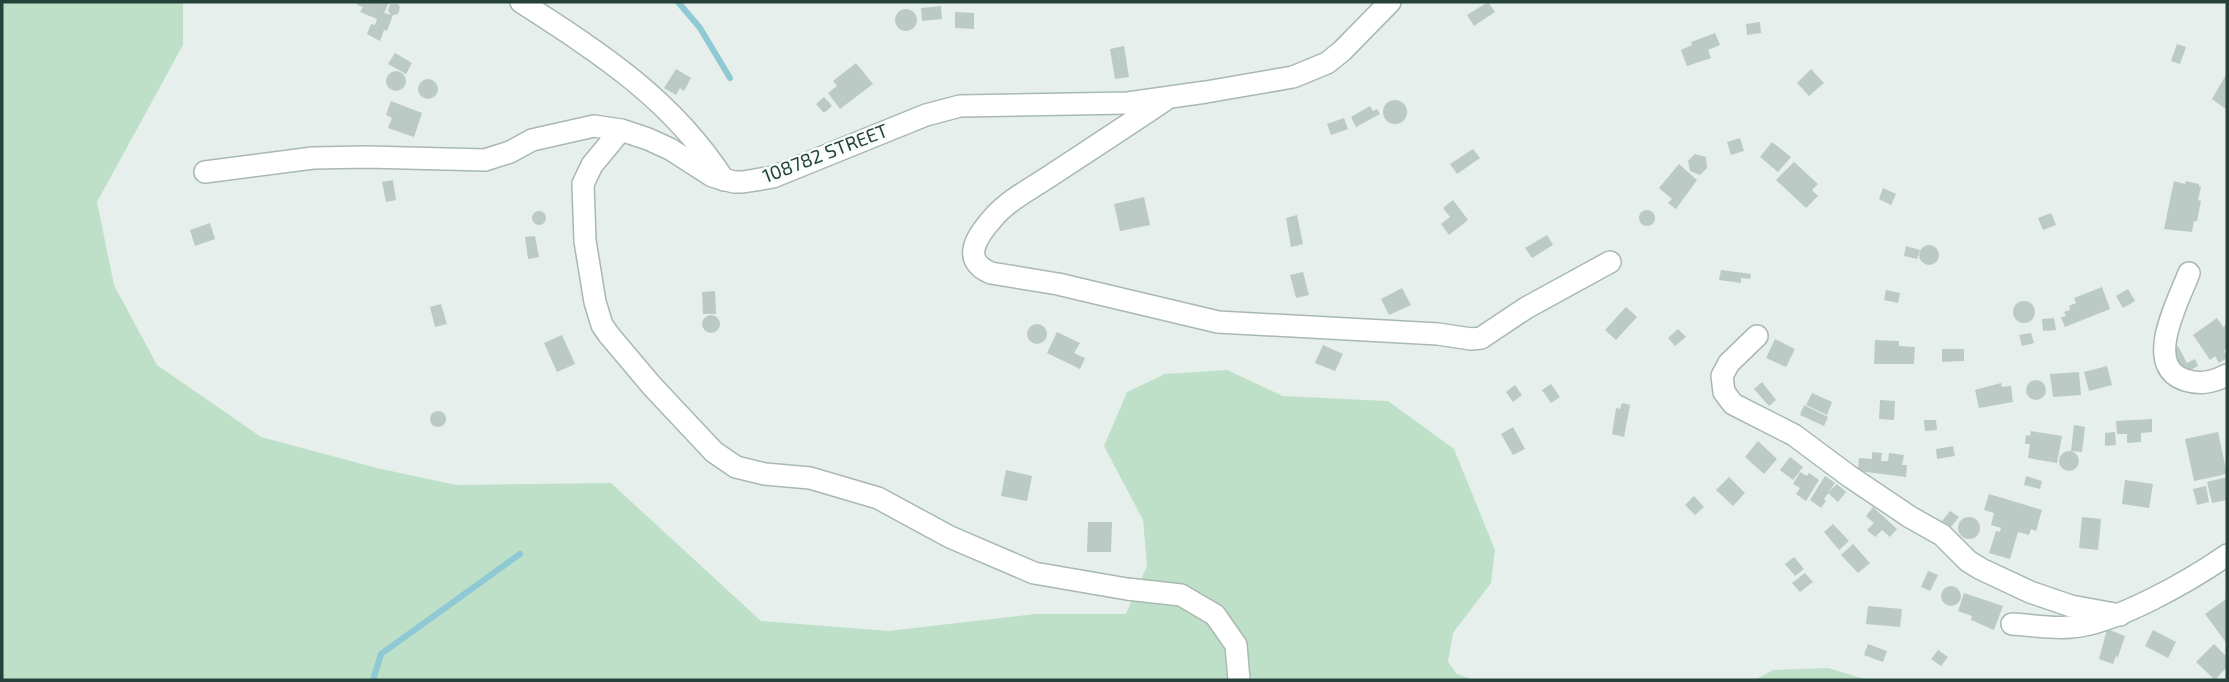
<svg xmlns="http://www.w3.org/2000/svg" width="2229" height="682" font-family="'Exo 2',sans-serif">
  <rect width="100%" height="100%" fill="#e6efeb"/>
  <!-- green -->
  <g fill="#bfe0c8">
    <polygon points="2,2 183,2 183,45 97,202 114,285 157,365 261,437 377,468 456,485 611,483 761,621 888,631 1036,614 1126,614 1147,566 1143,520 1104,446 1127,392 1165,374 1227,370 1283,396 1388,401 1454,449 1495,550 1491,583 1453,633 1448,662 1457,674 1474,680 2,680"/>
    <polygon points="1828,668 1868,680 1755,680 1773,670"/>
  </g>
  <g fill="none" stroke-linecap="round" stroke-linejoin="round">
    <!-- stream -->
    <g stroke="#8ec9d4" stroke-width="6">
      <polyline points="678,2 700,28 730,78"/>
      <polyline points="373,680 381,654 520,554"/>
    </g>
  </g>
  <!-- building -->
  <g fill="#bbcac4">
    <polygon points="358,2 389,2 384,13 391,15 388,11 390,4 398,4 400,7 398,14 393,15 387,31 384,30 380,41 367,34 371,24 375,25 377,19 360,12 363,7 357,5"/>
    <polygon points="1488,2 1495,12 1474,26 1467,15"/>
    <polygon points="941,6 942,19 922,21 921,8"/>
    <circle cx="906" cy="20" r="11"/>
    <polygon points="955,12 974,13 974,29 955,28"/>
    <polygon points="1760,22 1761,33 1747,35 1746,24"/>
    <polygon points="1715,33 1720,45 1708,50 1711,58 1687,66 1681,50 1692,45 1691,42"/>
    <polygon points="2177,44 2186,47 2180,64 2171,61"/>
    <polygon points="1124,46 1129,77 1115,79 1110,49"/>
    <polygon points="395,53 412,63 406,74 388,64"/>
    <polygon points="856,63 873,84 840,109 828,93 837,86 833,81"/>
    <polygon points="676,69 691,78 684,91 680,88 676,95 664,88"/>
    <polygon points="1811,69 1824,83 1809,96 1797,83"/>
    <circle cx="396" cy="81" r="10"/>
    <polygon points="2227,73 2227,110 2212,99"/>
    <circle cx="428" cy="89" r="10"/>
    <polygon points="824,97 832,106 824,113 816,104"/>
    <circle cx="1395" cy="112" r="12"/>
    <polygon points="391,101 422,113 414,137 388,128 392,118 386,115"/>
    <polygon points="1370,106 1373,111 1377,109 1380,114 1356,127 1351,117"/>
    <polygon points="1344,118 1348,129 1331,135 1327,124"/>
    <polygon points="1740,138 1744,151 1731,155 1727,142"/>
    <polygon points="1772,142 1791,157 1778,172 1760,157"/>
    <polygon points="1473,149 1480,158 1457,174 1450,164"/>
    <polygon points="1695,154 1706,157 1707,168 1700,175 1690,171 1688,161"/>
    <polygon points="1794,162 1818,184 1812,190 1818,196 1806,208 1776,180"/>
    <polygon points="1679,164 1697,180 1676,209 1668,203 1672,199 1659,188"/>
    <polygon points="393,180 396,200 386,202 382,182"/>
    <polygon points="2174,181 2185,184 2186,181 2199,184 2199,186 2201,187 2198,200 2201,201 2197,221 2194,221 2192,232 2164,229"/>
    <polygon points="1883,188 1896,194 1891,205 1879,199"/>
    <polygon points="1144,197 1150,225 1120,231 1114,204"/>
    <polygon points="1453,200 1468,220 1449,235 1441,224 1450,217 1443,208"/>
    <circle cx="1647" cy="218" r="8"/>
    <circle cx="539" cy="218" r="7"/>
    <polygon points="2051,213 2056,225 2043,230 2038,218"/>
    <polygon points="1297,215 1303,244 1291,247 1286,218"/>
    <polygon points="210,223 215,239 195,246 190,230"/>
    <polygon points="1547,235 1553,245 1532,258 1525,248"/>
    <polygon points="535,236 539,257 528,259 525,237"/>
    <circle cx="1929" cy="255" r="10"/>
    <polygon points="1906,246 1920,250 1917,259 1904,256"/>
    <polygon points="1721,270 1751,274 1750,279 1741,278 1741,283 1719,280"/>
    <polygon points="1303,272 1309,295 1296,298 1290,275"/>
    <polygon points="2102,287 2110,309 2065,327 2061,317 2066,316 2064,312 2070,310 2069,306 2076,303 2074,298"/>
    <polygon points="1402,288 1411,305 1389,315 1381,299"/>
    <polygon points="2128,289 2135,301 2123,308 2116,296"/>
    <polygon points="1886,290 1900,293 1898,303 1884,300"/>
    <polygon points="715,291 716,314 703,314 702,292"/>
    <circle cx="2024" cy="312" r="11"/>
    <polygon points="441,304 447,324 435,327 430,307"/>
    <polygon points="1626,307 1637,317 1616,340 1605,330"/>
    <circle cx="711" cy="324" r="9"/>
    <polygon points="2054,318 2056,330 2043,331 2042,319"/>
    <polygon points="2217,318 2223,327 2227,324 2227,348 2224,350 2227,358 2219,363 2215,356 2210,360 2193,335"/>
    <circle cx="1037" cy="334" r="10"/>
    <polygon points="1678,329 1686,337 1675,346 1668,338"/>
    <polygon points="1057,332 1080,343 1074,353 1085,358 1080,369 1047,353"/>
    <polygon points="2031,333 2034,343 2022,346 2019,335"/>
    <polygon points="562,335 575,364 557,372 544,343"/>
    <polygon points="1775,339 1795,349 1786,367 1766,358"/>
    <polygon points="1875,340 1899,341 1899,346 1915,347 1914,364 1874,364"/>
    <polygon points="1323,345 1343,354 1335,371 1315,363"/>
    <polygon points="2178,346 2187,363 2195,359 2198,366 2183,374 2171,350"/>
    <polygon points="1942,349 1964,349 1964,361 1942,362"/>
    <polygon points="2107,366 2112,385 2089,391 2084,372"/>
    <polygon points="2079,372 2081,395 2053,397 2050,374"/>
    <circle cx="2036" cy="390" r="10"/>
    <polygon points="1762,382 1776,400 1769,406 1754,389"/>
    <polygon points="2001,383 2002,387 2011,386 2013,402 1979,408 1975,390"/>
    <polygon points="1551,384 1560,397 1551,403 1542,390"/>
    <polygon points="1515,385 1522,395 1513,402 1506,392"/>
    <polygon points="1812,393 1832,402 1827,415 1806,405"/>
    <polygon points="1880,400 1895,401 1894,420 1879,419"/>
    <polygon points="1622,403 1630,405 1624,437 1612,434 1616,408 1620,409"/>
    <polygon points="1804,405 1828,417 1824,426 1800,415"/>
    <circle cx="438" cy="419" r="8"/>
    <polygon points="2152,419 2152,432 2141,433 2141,442 2127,443 2127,434 2117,434 2116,421"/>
    <polygon points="1924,420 1936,420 1937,430 1925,431"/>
    <polygon points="2074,425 2085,427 2082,452 2071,451"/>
    <polygon points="1513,427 1525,449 1513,455 1501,434"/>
    <polygon points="2031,431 2062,436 2057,463 2028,458 2030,444 2025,444 2026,435 2030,436"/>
    <polygon points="2115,432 2116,445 2105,446 2105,433"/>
    <polygon points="2218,432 2227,474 2194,481 2185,439"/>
    <polygon points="1758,441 1777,459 1764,474 1745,457"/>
    <polygon points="1953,446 1955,456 1937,459 1936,449"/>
    <circle cx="2069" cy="461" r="10"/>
    <polygon points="1872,452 1882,453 1881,461 1888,461 1889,453 1904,455 1902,465 1907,465 1906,477 1858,471 1859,458 1872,459"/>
    <polygon points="1790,457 1803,467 1793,480 1780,470"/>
    <polygon points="1006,470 1032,476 1027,501 1001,496"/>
    <polygon points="1800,472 1807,476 1809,473 1819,480 1806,501 1796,494 1800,488 1793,484"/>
    <polygon points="1825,476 1835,483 1824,499 1826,501 1821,508 1810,500"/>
    <polygon points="2026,476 2042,481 2040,489 2024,485"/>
    <polygon points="1729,477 1745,493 1733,506 1716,490"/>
    <polygon points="2227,477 2227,500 2212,503 2207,482"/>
    <polygon points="2125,480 2153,484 2149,508 2122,504"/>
    <polygon points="1837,484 1846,492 1838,502 1828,493"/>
    <polygon points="2206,486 2209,502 2197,505 2193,489"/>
    <polygon points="1989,494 2042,510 2036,531 2031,529 2029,535 2018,532 2010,559 1989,553 1996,531 2000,532 2001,528 1991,525 1994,513 1984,510"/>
    <polygon points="1694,496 1704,507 1695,515 1685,505"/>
    <polygon points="1873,507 1897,529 1890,537 1882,530 1875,537 1867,530 1874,523 1866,516"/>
    <polygon points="1950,511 1959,517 1951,527 1942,521"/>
    <circle cx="1969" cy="528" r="11"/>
    <polygon points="2082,517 2101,519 2098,550 2079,548"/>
    <polygon points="1088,522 1112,522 1111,552 1087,552"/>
    <polygon points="1833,524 1849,541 1839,550 1824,532"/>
    <polygon points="1853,544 1870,563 1858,573 1841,555"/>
    <polygon points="1794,557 1804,569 1795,576 1785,564"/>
    <polygon points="1928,571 1938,575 1930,591 1921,587"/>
    <polygon points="1805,573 1813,582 1800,592 1792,583"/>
    <circle cx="1951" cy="596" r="10"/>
    <polygon points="1964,593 2003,606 1994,630 1971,620 1972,616 1958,611"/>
    <polygon points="2226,599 2227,601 2227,644 2205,614"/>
    <polygon points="1868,606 1902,609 1900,627 1866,624"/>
    <polygon points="2107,629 2125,636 2118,657 2116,656 2113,664 2099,659"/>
    <polygon points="2153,630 2176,642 2168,658 2145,646"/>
    <polygon points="1868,644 1887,651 1883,662 1864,655"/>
    <polygon points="2214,644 2227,657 2227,667 2215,680 2196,662"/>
    <polygon points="1938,650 1948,657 1941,666 1931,659"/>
  </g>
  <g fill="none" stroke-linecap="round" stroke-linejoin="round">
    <defs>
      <g id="minor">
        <path d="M521 2C600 53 672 99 724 180"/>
        <path d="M1165 100C1128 125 1091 149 1053 174 1034 187 1008 200 993 218 977 236 960 260 991 273L1058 284 1218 322 1438 334 1471 339 1481 338 1526 308 1610 262"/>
        <polyline points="621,130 592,165 583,184 585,241 595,302 602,325 609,335 652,386 714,452 736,467 765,474 810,478 878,498 950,537 1034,573 1127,589 1181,595 1215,615 1236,645 1239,680"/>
        <polyline points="205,172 313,158 367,157 485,160 510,152 532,140 594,126 621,130 648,139 670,149 712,176 734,182 743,182 773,177 926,115 960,106 1128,103 1206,92 1293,77 1327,63 1342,51 1390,2"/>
        <path d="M2189 273C2179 300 2142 366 2185 380 2201 385 2213 382 2227 375"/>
        <polyline points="1757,336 1729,363 1722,376 1724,392 1733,404 1794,435 1849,476 1910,517 1942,535 1968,561 1981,569 2030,592 2071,606 2120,615"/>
        <path d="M2012 624C2031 625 2052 629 2071 627 2115 624 2191 580 2227 555"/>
      </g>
    </defs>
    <!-- minor casing -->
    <use href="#minor" stroke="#a8b8b2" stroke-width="24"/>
    <!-- minor -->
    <use href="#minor" stroke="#fff" stroke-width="21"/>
  </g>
  <g text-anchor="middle" stroke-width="5" stroke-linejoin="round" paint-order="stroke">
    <!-- street labels -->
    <g font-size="19" fill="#24423a" stroke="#f7fbf9">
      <text transform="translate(825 153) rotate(-21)" y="7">108782 STREET</text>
    </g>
  </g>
  <!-- border -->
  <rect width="2229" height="682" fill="none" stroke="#24423a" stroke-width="7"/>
</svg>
